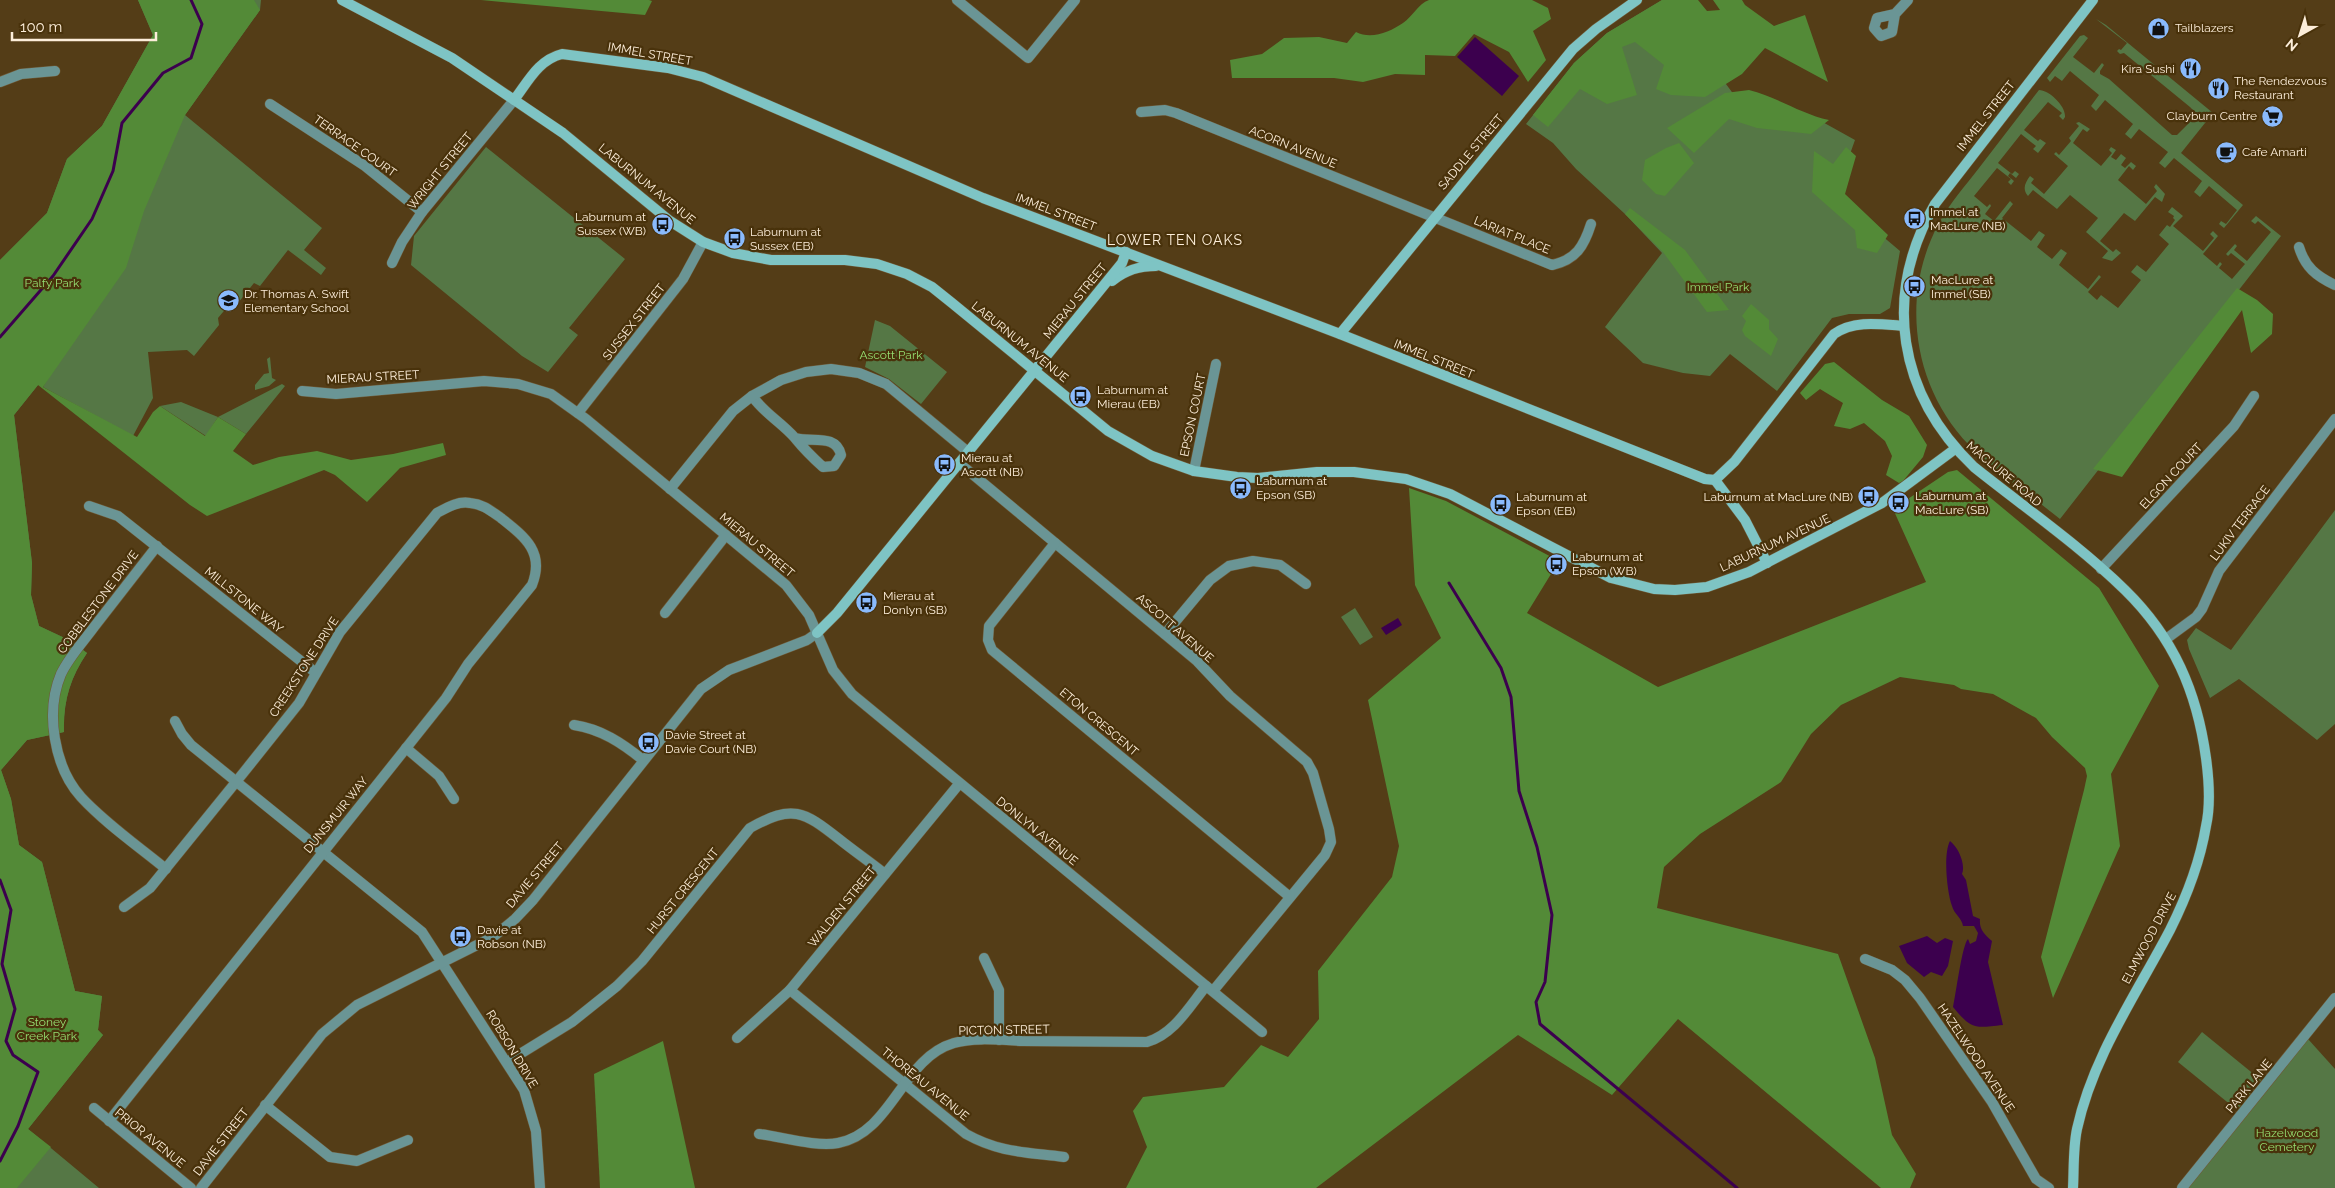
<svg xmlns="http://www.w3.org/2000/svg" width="2335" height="1188" font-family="Raleway,sans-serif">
  <rect width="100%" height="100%" fill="#543d17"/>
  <!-- green -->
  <g fill="#557745">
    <path d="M138 0H261L260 10 185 115 322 228 304 250 326 268 321 275 288 250 260 286 254 283 238 303 233 300 218 318 219 325 194 356 187 350 148 352 153 398 133 436 43 387 51 373 38 385 14 415 32 563 31 595 39 626 71 641 87 653C70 678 63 702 64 732L27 740 1 770 11 799 19 845 42 862 75 991 102 996 98 1030 103 1035 28 1129 99 1188H0V260L47 213 67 159 102 126 153 35Z"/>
    <polygon points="1662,0 1664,0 1740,103 1819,120 1855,140 1835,196 1900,251 1890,308 1880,314 1849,314 1832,318 1777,391 1730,354 1710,376 1683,373 1643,363 1605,327 1662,253 1625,214 1576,169 1553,143 1526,124 1574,63 1607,33"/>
    <polygon points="2096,19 2106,25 2213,113 2181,153 2243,205 2224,228 2219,224 2221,221 2226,224 2237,210 2209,186 2200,197 2194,192 2202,181 2174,158 2165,168 2159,163 2168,152 2139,129 2131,139 2125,134 2133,124 2105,100 2096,111 2091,106 2099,95 2070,71 2062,81 2055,76 2050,82 2047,78 2080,36 2084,35 2088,38 2073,57 2094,73 2102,63 2104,65 2100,71 2100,74 2109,79 2172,135 2177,135 2196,116 2195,112 2190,107 2124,53 2120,54 2117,51 2119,49 2121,50 2127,43"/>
    <path d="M2039 90C2049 90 2066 106 2065 117L2063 120 2059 116 2062 113 2048 102 2024 130 2038 141 2040 139 2046 143 2038 153 2033 149 2036 146 2021 134 1998 163 2012 174 2015 171 2019 174 2016 178 2010 173 2008 176 2014 181 2011 185 2008 182 2011 179 1997 168 1974 196 1987 207 1990 204 1991 206 1985 214 1994 221 2010 201 2013 204 2002 218 2031 241 2039 231 2045 235 2037 247 2052 259 2061 249 2067 253 2059 265 2088 289 2099 275 2101 277 2088 292 2097 300 2101 295 2118 308 2141 280 2131 272 2137 265 2146 272 2169 244 2159 235 2167 225 2170 227 2175 220 2173 218 2174 216 2168 212 2172 207 2183 216 2173 226 2203 251 2214 238 2210 234 2213 231 2218 236 2203 254 2217 266 2220 262 2222 264 2219 268 2232 279 2245 264 2231 253 2228 256 2226 254 2235 244 2237 246 2234 250 2247 261 2271 232 2258 221 2255 224 2251 221 2256 216 2281 236 2060 519C2030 495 1996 472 1969 445 1912 386 1900 295 1939 223 1950 203 1965 186 1979 168 1999 142 2019 116 2039 90Z"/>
    <path d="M2079 122 2090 129 2087 132 2083 129 2073 143 2101 166 2112 153 2109 150 2111 147 2116 150 2111 157 2116 160 2121 154 2126 158 2121 165 2125 168 2131 162 2136 166 2133 170 2129 166 2118 180 2146 204 2157 191 2154 187 2156 184 2165 194 2162 202 2155 197 2135 221 2124 213 2100 241 2113 252 2116 249 2121 253 2112 261 2102 258 2108 251 2086 232 2098 218 2070 195 2057 209 2033 190 2028 196C2022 189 2025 183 2030 176L2034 179 2031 183 2044 194 2068 166 2054 154 2056 152 2059 155 2071 141 2069 138 2079 126 2076 123Z"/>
    <polygon points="486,147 625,259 569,328 578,335 548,372 522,356 411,265 414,236"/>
    <polygon points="875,320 890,326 947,372 921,404 889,379 865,367"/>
    <polygon points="270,357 272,378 276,380 269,386 255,390 255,385 264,374 269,373 267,359"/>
    <polygon points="282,384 285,386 246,434 218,417 206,436 160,406 181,402 218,417"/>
    <polygon points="2335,510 2335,724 2317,740 2239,679 2210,698 2189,649 2187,640 2196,628 2231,650"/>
    <polygon points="1355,608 1373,637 1360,645 1341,617"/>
    <polygon points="2202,1032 2261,1080 2237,1110 2178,1062"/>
    <polygon points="2308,1039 2335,1069 2335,1188 2187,1188"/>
  </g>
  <!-- forest -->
  <g fill="#538a37">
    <path d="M138 0H254L260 10 185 115 144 211 126 268 43 387 137 437 153 412 160 406 205 436 218 417 246 434 233 451 253 465 279 457 317 451 351 460 393 454 443 443 446 455 400 468 367 502 335 475 324 470 207 516 190 505 38 385 14 415 32 563 31 595 39 626 71 641 87 653C70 678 63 702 64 732L27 740 1 770 11 799 19 845 42 862 75 991 102 996 98 1030 103 1035 28 1129 51 1147 17 1188H0V260L47 213 67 159 102 126 153 35Z"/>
    <polygon points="481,0 649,0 652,1 645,15"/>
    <path d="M1429 0H1532L1548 8 1551 19 1533 31 1546 60 1528 82 1509 52 1474 34 1455 56 1425 55V75L1395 74 1363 82 1334 78H1232L1230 60 1262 54 1284 38 1319 37 1347 43 1356 32C1371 40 1390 32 1403 23 1413 16 1418 4 1429 0Z"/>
    <polygon points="1662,0 1698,0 1707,11 1720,10 1713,0 1742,0 1745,5 1774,26 1805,15 1828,82 1765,48 1742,74 1705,97 1671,95 1656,89 1664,65 1635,42 1622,47 1637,95 1607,104 1580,89 1548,127 1533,115 1574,63 1607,33"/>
    <path d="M1749 90C1777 97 1801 114 1829 120L1811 134 1757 128 1729 119 1694 153 1667 128 1725 93Z"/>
    <polygon points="1679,143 1694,163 1665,196 1656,194 1642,180 1645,160 1666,148"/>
    <polygon points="1846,147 1856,156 1845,194 1888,235 1877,253 1857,248 1855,230 1812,192 1814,151 1833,164"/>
    <polygon points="1630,208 1685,250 1729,310 1707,312 1663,252 1625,214"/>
    <polygon points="2237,288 2257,300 2273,314 2272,334 2251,353 2242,310 2122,477 2093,469"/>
    <polygon points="1751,304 1769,320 1769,329 1778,339 1771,356 1745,336 1742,330 1746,321 1742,316"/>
    <polygon points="1834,362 1882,400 1909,416 1927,445 1923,457 1903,481 1899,483 1886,475 1892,456 1885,441 1864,423 1850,429 1834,426 1843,403 1820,389 1806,400 1800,393 1825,364"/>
    <polygon points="1957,470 2099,588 2159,686 2111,774 2120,846 2053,998 2041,957 2084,790 2087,776 2085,768 2052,737 2036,718 1993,694 1961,689 1954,685 1900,677 1841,705 1811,734 1781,782 1700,834 1664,867 1657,908 1838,954 1875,1058 1892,1135 1916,1174 1910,1188 1881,1188 1678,1019 1612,1095 1518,1035 1316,1188 1126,1188 1147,1147 1133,1111 1143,1097 1224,1087 1261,1045 1288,1057 1319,1019 1318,971 1392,877 1399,846 1368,700 1441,638 1415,585 1409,488 1446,501 1559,561 1527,613 1658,687 1926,582 1893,509 1948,472"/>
    <polygon points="663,1041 695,1188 600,1188 594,1074"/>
  </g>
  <!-- water -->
  <g fill="#3c004e">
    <polygon points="1475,37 1519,76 1502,96 1457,57"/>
    <polygon points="1398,618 1402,625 1386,635 1381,628"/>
    <path d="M1950 841C1958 847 1966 864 1962 874L1966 880 1973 916 1980 919C1979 929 1984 934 1992 941L1988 962 2003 1025C1974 1028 1972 1030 1953 1007 1956 994 1962 945 1968 939L1970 944 1976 941 1978 933 1974 926H1963C1962 918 1954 914 1952 906 1947 892 1943 854 1950 841Z"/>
    <polygon points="1927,936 1937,943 1945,938 1953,941 1948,966 1942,976 1931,972 1924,977 1907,963 1899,946"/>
  </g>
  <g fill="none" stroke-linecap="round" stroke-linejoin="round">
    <!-- stream -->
    <g stroke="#3c004e" stroke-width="3">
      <polyline points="0,337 53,276 92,219 113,171 122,123 163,73 191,58 202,24 191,0"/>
      <polyline points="1449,583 1501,668 1511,697 1519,791 1537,847 1552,915 1545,982 1536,1002 1540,1024 1737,1188"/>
      <polyline points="0,880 11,910 2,964 15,1009 6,1041 13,1055 38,1072 18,1126 0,1161"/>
    </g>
    <defs>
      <g id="street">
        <polyline points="957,0 1028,58 1075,0"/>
        <polyline points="1895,14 1892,32 1881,36 1874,28 1877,18 1895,14 1908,0"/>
        <polyline points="0,82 21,74 55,71"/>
        <polyline points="270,104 365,166 422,212"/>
        <path d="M1141 112 1165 110 1176 113 1552 265C1576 260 1584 246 1591 224"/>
        <path d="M2299 247C2305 267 2316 276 2335 285"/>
        <polyline points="392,263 402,242 422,212 514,100"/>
        <polyline points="302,391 336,394 484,381 518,384 551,394 586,419 786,585 809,615 833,670 852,694 1262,1032"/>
        <path d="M752 396C765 414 781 422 795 438 804 449 813 458 823 467L834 466 841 455C836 433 811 443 795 438"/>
        <polyline points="578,413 683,279 703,242"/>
        <polyline points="959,463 1197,661 1230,696 1307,762 1313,773 1329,829 1331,842 1325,855 1213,991"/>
        <polyline points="1194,471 1216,364"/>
        <polyline points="670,489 733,411 752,396 781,380 806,372 831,369 859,373 886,384 968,452"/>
        <polyline points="89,506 118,516 316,673"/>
        <polyline points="1055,543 989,626 988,640 992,650 1290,897"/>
        <path d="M157 546C136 573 115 600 94 627 83 642 69 657 61 674 45 712 54 767 81 797 106 824 138 846 166 869"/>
        <polyline points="2101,569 2234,426 2254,396"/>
        <polyline points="665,613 726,535"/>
        <polyline points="1165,634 1210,580 1229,566 1253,561 1280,565 1306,584"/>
        <polyline points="2166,639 2196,617 2202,609 2219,571 2335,419"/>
        <polyline points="175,721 182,734 191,745 422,932 524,1090 536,1131 540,1188"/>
        <path d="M574 725C601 729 622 743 643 760"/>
        <polyline points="406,748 439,776 454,799"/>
        <polyline points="984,958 999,990 999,1040"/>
        <polyline points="1865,959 1892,970 1905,980 1920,998 1992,1102 2036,1179 2049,1188"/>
        <path d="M790 990 966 1134C1000 1153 1026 1152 1064 1157"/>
        <polyline points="737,1038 790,990 959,784"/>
        <path d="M507 1062 572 1022 617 986 642 961 750 828C793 804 803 811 839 839 854 851 870 862 885 874"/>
        <polyline points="265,1105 330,1157 357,1161 408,1140"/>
        <polyline points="94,1108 191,1188"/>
        <path d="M109 1121 446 698 468 664 532 585C545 552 525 537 501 518 491 511 483 504 470 503 458 501 448 507 437 513L340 632 299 703 244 772 150 888 124 907"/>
        <path d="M759 1134C782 1137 816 1147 838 1143 892 1133 902 1058 954 1043 975 1037 1000 1040 1022 1041 1064 1041 1106 1042 1147 1042 1174 1034 1189 1007 1206 986"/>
        <polyline points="201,1188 322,1034 357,1005 493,937 515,919 533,900 701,689 729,670 807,640 817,633"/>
        <polyline points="2182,1188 2335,998"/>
      </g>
      <g id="secondary">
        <polyline points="342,0 452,58 563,133 670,221 703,242 733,253 771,260 845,260 877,264 907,274 932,287 952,303 1108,431 1152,456 1194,471 1237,477 1258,478 1317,472 1354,472 1406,479 1450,494 1611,578 1654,589 1675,590 1707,587 1749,572 1882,503 1955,449"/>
        <path d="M514 100C528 82 538 60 562 54L668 68 703 77 983 198 1340 334 1705 479 1715 480 1735 461 1834 334C1854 320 1879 324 1904 326"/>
        <path d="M1112 281C1126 270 1139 266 1156 266"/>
        <polyline points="1340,334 1573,49 1596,29 1637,0"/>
        <polyline points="1715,480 1745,520 1767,563"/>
        <polyline points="817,633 837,613 1096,295 1122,263 1126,252"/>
        <path d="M2073 1188C2074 1169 2073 1148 2077 1129 2093 1056 2136 995 2170 930 2186 898 2200 862 2206 826 2211 804 2209 780 2206 758 2197 692 2174 638 2125 590 2079 545 2024 507 1974 467 1898 394 1882 296 1935 204L2093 0"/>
      </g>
    </defs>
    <!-- street casing -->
    <use href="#street" stroke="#6f5936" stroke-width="11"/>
    <!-- secondary casing -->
    <use href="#secondary" stroke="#6f5936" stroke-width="11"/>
    <!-- street -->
    <use href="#street" stroke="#6a9595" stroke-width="10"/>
    <!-- secondary -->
    <use href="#secondary" stroke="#7ec4c4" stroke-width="10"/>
  </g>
  <!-- icons -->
  <defs>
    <symbol id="shop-disc" viewBox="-11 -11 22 22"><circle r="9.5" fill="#8abafc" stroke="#49320b"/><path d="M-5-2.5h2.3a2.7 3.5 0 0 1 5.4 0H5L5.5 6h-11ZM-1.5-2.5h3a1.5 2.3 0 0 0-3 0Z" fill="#111"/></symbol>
    <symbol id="restaurant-disc" viewBox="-11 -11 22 22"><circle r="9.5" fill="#8abafc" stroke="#49320b"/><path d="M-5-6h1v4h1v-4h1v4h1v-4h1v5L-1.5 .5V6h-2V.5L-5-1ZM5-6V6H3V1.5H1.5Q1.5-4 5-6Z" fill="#111"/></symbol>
    <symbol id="supermarket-disc" viewBox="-11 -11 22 22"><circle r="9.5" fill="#8abafc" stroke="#49320b"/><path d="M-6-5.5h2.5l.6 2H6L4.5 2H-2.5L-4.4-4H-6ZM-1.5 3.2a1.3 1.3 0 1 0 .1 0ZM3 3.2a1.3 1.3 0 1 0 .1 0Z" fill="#111"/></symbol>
    <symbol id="cafe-disc" viewBox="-11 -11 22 22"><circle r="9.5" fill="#8abafc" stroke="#49320b"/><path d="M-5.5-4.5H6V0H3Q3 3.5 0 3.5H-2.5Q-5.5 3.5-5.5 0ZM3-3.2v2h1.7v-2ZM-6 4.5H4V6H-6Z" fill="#111"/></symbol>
    <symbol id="bus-disc" viewBox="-11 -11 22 22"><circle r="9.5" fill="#8abafc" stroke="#49320b"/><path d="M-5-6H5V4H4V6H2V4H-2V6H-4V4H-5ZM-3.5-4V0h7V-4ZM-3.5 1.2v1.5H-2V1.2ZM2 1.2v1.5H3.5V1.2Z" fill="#111"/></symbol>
    <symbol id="school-disc" viewBox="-11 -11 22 22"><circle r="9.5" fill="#8abafc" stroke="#49320b"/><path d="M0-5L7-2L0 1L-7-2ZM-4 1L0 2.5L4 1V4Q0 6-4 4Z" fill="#111"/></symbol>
  </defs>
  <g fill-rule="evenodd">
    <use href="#shop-disc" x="2146" y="16" width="25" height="25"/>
    <use href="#restaurant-disc" x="2178" y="56" width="25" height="25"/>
    <use href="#restaurant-disc" x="2206" y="76" width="25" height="25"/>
    <use href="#supermarket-disc" x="2260" y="104" width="25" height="25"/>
    <use href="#cafe-disc" x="2214" y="140" width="25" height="25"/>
    <use href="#bus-disc" x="1902" y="206" width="25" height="25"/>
    <use href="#bus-disc" x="650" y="212" width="25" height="25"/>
    <use href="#bus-disc" x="722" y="226" width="25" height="25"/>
    <use href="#bus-disc" x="1902" y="274" width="25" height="25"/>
    <use href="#school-disc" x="216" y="288" width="25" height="25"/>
    <use href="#bus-disc" x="1068" y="384" width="25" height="25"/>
    <use href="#bus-disc" x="932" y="452" width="25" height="25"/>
    <use href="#bus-disc" x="1228" y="476" width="25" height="25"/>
    <use href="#bus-disc" x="1856" y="484" width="25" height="25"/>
    <use href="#bus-disc" x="1886" y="490" width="25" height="25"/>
    <use href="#bus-disc" x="1488" y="492" width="25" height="25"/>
    <use href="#bus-disc" x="1544" y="552" width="25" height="25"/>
    <use href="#bus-disc" x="854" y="590" width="25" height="25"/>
    <use href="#bus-disc" x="636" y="730" width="25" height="25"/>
    <use href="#bus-disc" x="448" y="924" width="25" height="25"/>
  </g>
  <g text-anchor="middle" stroke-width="4.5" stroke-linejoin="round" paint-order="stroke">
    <!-- poi labels -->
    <g font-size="12" fill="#fdeeda" stroke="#49320b" text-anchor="start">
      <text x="2175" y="32">Tailblazers</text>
      <text x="2175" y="73" text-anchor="end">Kira Sushi</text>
      <text x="2234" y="85">The Rendezvous<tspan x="2234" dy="14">Restaurant</tspan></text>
      <text x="2257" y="120" text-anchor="end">Clayburn Centre</text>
      <text x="2242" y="156">Cafe Amarti</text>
      <text x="1930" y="216">Immel at<tspan x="1930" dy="14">MacLure (NB)</tspan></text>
      <text x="646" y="221" text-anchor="end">Laburnum at<tspan x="646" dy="14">Sussex (WB)</tspan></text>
      <text x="750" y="236">Laburnum at<tspan x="750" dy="14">Sussex (EB)</tspan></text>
      <text x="1931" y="284">MacLure at<tspan x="1931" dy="14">Immel (SB)</tspan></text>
      <text x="244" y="298">Dr. Thomas A. Swift<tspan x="244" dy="14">Elementary School</tspan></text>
      <text x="1097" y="394">Laburnum at<tspan x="1097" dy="14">Mierau (EB)</tspan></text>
      <text x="961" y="462">Mierau at<tspan x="961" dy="14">Ascott (NB)</tspan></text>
      <text x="1256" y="485">Laburnum at<tspan x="1256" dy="14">Epson (SB)</tspan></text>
      <text x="1915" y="500">Laburnum at<tspan x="1915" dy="14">MacLure (SB)</tspan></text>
      <text x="1516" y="501">Laburnum at<tspan x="1516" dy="14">Epson (EB)</tspan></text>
      <text x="1853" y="501" text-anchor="end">Laburnum at MacLure (NB)</text>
      <text x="1572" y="561">Laburnum at<tspan x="1572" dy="14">Epson (WB)</tspan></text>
      <text x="883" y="600">Mierau at<tspan x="883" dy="14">Donlyn (SB)</tspan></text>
      <text x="665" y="739">Davie Street at<tspan x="665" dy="14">Davie Court (NB)</tspan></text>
      <text x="477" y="934">Davie at<tspan x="477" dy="14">Robson (NB)</tspan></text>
    </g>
    <!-- street labels -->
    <g font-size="12" fill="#fdeeda" stroke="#49320b">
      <text transform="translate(650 54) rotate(10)" y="4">IMMEL STREET</text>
      <text transform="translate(1986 116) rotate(-52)" y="4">IMMEL STREET</text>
      <text transform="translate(355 146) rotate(35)" y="4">TERRACE COURT</text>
      <text transform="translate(1293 147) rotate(22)" y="4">ACORN AVENUE</text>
      <text transform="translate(1471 152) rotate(-50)" y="4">SADDLE STREET</text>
      <text transform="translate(440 171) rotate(-51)" y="4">WRIGHT STREET</text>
      <text transform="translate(647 184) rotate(39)" y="4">LABURNUM AVENUE</text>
      <text transform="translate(1056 212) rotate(21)" y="4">IMMEL STREET</text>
      <text transform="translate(1512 235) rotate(22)" y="4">LARIAT PLACE</text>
      <text transform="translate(1075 301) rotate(-51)" y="4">MIERAU STREET</text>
      <text transform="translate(634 322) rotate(-52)" y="4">SUSSEX STREET</text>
      <text transform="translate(1020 342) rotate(39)" y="4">LABURNUM AVENUE</text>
      <text transform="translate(1434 359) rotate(22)" y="4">IMMEL STREET</text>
      <text transform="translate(373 377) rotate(-3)" y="4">MIERAU STREET</text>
      <text transform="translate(1193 415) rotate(-78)" y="4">EPSON COURT</text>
      <text transform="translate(2004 474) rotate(40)" y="4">MACLURE ROAD</text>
      <text transform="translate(2171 476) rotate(-47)" y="4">ELGON COURT</text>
      <text transform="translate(2240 523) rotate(-53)" y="4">LUKIV TERRACE</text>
      <text transform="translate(1775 543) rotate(-25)" y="4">LABURNUM AVENUE</text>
      <text transform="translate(757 545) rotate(40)" y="4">MIERAU STREET</text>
      <text transform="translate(244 600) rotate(39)" y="4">MILLSTONE WAY</text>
      <text transform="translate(98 602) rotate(-53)" y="4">COBBLESTONE DRIVE</text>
      <text transform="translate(1175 628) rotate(41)" y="4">ASCOTT AVENUE</text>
      <text transform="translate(304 667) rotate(-57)" y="4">CREEKSTONE DRIVE</text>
      <text transform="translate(1099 722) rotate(40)" y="4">ETON CRESCENT</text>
      <text transform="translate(336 815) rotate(-51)" y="4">DUNSMUIR WAY</text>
      <text transform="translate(1037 831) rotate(39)" y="4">DONLYN AVENUE</text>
      <text transform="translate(535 875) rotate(-50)" y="4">DAVIE STREET</text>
      <text transform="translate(683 891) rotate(-51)" y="4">HURST CRESCENT</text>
      <text transform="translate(842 907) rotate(-51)" y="4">WALDEN STREET</text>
      <text transform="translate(2149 938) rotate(-62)" y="4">ELMWOOD DRIVE</text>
      <text transform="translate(1004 1030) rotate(-1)" y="4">PICTON STREET</text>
      <text transform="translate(512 1049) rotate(59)" y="4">ROBSON DRIVE</text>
      <text transform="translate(1976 1058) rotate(56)" y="4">HAZELWOOD AVENUE</text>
      <text transform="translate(925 1084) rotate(39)" y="4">THOREAU AVENUE</text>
      <text transform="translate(2249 1086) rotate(-51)" y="4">PARK LANE</text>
      <text transform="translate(150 1138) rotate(39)" y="4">PRIOR AVENUE</text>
      <text transform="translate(221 1142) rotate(-52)" y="4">DAVIE STREET</text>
    </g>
    <!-- park labels -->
    <g font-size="12" fill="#94dd71" stroke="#49320b">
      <text x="52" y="287">Palfy Park</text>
      <text x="1718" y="291">Immel Park</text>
      <text x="891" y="359">Ascott Park</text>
      <text x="47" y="1026">Stoney<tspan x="47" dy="14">Creek Park</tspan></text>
      <text x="2287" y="1137">Hazelwood<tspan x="2287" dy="14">Cemetery</tspan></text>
    </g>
    <!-- neighbourhood labels -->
    <g font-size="14" letter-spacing="1" fill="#fdeeda" stroke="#49320b">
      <text x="1175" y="245">LOWER TEN OAKS</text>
    </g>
  </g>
  <!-- north arrow -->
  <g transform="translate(2300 35) rotate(219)" stroke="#49320b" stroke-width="4" paint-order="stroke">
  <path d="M0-4L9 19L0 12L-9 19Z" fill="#fdeeda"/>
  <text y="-8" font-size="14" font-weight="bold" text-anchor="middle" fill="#fdeeda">N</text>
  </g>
  <!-- scale -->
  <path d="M12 32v8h144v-8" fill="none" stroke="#fdeeda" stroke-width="2.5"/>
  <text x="20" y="32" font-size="15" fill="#fdeeda" stroke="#49320b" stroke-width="4" paint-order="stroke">100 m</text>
</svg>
